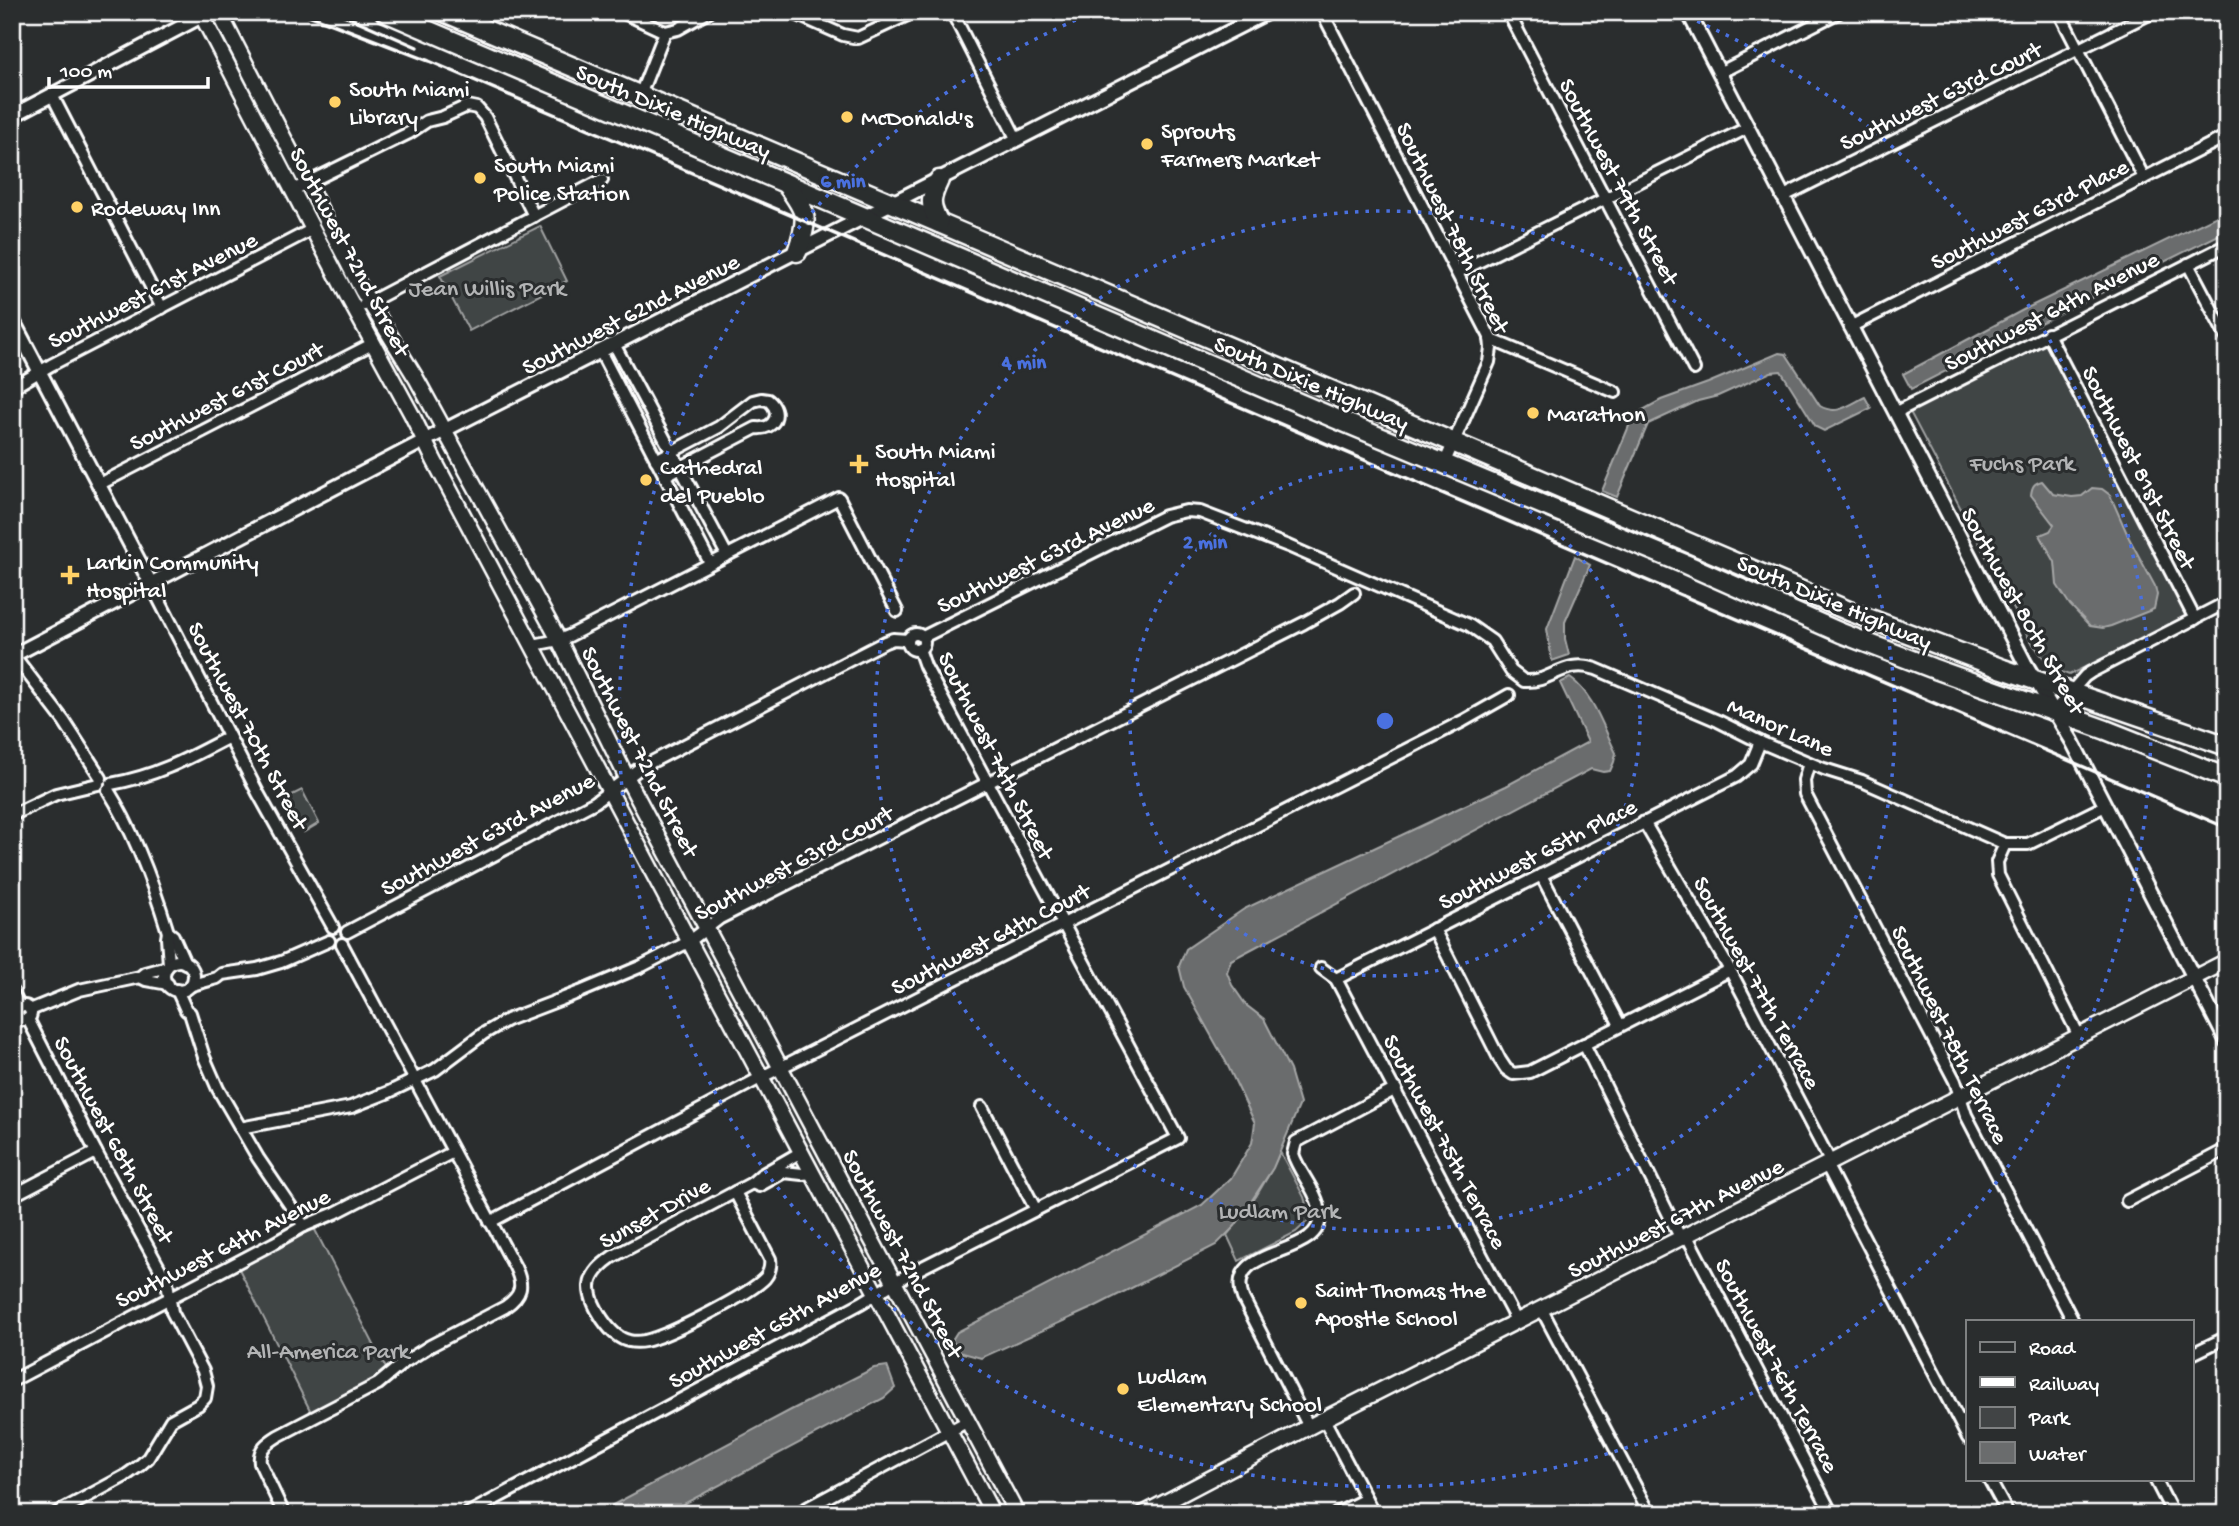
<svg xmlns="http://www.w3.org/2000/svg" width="2239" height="1526" font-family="'Gochi Hand',sans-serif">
  <rect width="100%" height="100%" fill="#2a2d2e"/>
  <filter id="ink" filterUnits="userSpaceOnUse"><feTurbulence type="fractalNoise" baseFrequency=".0143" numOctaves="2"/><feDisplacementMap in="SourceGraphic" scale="14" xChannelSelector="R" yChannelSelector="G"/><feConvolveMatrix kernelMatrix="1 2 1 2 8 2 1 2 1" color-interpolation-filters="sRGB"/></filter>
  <g filter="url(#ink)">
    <!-- green -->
    <g fill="#414445" stroke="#a0a2a2" stroke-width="2">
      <polygon points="540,226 567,281 469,331 440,276"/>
      <polygon points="2046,343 2187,617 2069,675 2051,668 2030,640 1909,410"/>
      <polygon points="302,790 319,823 304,832 286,798"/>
      <path d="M1280 1152 1304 1197 1310 1219 1296 1232 1239 1261 1227 1235C1248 1211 1267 1181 1280 1152Z"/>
      <polygon points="313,1226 388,1372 312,1414 238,1267"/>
    </g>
    <!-- water -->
    <g fill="#6a6c6d" stroke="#a6a7a7" stroke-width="2">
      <polygon points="2227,211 2227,231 2042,322 1911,389 1903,374 2025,309"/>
      <path d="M1779 353 1786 354 1820 406C1837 416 1849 405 1865 397L1871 408 1824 431 1816 427 1781 371 1771 372 1718 396 1698 401 1648 424 1617 497 1602 491 1631 421 1641 411 1661 400 1708 383Z"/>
      <path d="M2042 481 2053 494 2072 497 2082 496 2092 488 2102 489 2110 495 2129 538 2155 586 2157 595 2154 609 2111 626 2103 628 2090 626 2070 605 2057 585 2055 562 2040 535 2050 531 2054 525 2031 495C2032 486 2034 483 2042 481Z"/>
      <polygon points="1575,556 1590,565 1565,622 1565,639 1569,655 1552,661 1547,629"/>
      <path d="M1570 678C1593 693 1604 729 1616 753L1614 762 1610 771 1603 772 1591 769 1231 960 1227 972 1232 985 1246 1005 1264 1019 1290 1070 1300 1104 1273 1168 1235 1226 1216 1245 1092 1308 981 1358 959 1352 952 1340 957 1332 1202 1205 1231 1178 1252 1143 1255 1123 1226 1062 1184 987 1179 966 1186 949 1244 909 1506 786 1588 742 1560 683Z"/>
      <polygon points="887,1366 895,1388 884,1398 665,1514 596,1514 791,1410 874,1368"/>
    </g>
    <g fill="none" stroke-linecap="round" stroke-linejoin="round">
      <defs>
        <g id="minor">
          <polyline points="622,12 665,32"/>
          <polyline points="791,12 843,35 858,38 914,12"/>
          <polyline points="952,12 1017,140"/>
          <polyline points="1322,12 1490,337 1491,348 1489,362 1444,464"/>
          <polyline points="1508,12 1694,369"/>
          <polyline points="2059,12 2144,178"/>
          <polyline points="1719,73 1839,12"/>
          <polyline points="52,95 162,308"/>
          <polyline points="640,95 665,32 678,29 708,12"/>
          <polyline points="293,190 409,133 427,121 443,117 467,106 477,108 485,117 534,216"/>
          <polyline points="1782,197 2153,12"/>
          <polyline points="2188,264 2227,338"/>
          <polyline points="1458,272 1747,128"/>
          <polyline points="364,305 602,180"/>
          <polyline points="1850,327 2227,136"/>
          <polyline points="2048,334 2195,619"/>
          <polyline points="1490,339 1615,392"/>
          <polyline points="614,344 727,555"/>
          <polyline points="600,351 710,563"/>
          <polyline points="12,388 51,365 313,229"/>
          <polyline points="1896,415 1902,409 2227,245"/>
          <path d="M656 460 719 427 753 401 761 399 768 400C783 412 775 430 756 428L664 476"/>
          <polyline points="98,485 374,343"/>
          <polyline points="151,584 258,793 333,927"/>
          <circle cx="916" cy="642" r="8"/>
          <path d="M923 637 1165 516 1186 511 1200 512 1288 546 1469 625 1492 641 1511 671 1524 681C1552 683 1564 658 1596 669L1718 721 1760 742 1824 769 1862 781 2005 844H2028L2105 806"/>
          <polyline points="533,645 559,640 569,636 839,498 897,611"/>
          <polyline points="12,653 64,721 101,778"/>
          <polyline points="2054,711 2085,676 2091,672 2227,602"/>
          <polyline points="1809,763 1804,780 1805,794 1955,1081 1966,1115 2073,1321"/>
          <path d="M111 784C157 776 189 758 229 737"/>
          <path d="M108 790C135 833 153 883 168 932L173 936 185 963"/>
          <polyline points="12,815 56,794 98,784"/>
          <polyline points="1644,822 1730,970 1831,1163"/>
          <polyline points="2005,844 1997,862 1998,875 2079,1036"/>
          <polyline points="1541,875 1620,1025"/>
          <polyline points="1434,929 1500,1060 1506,1069 1513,1074 1530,1072 1730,970"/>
          <polyline points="168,932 167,938 169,964"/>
          <polyline points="347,932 595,802 640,768 885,642 893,639 908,640"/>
          <circle cx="179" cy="976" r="15"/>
          <polyline points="1321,968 1336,979 1517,1322"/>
          <polyline points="140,977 146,980 168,984"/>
          <polyline points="1336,979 1737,776 1751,764 1760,742"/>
          <polyline points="192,985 217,978 222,974 257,969 281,962 329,941"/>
          <polyline points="177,990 186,1010 190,1013 204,1057 218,1089 258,1158 304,1226"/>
          <polyline points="12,992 20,1007"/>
          <circle cx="24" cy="1013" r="7"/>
          <polyline points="30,1010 79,990 140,977 145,973 167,967"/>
          <polyline points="28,1019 96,1152 167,1282 172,1312 203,1371 207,1386 205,1398 198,1405 171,1420 148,1458 139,1466 125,1476 55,1514"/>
          <polyline points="1584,1044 1681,1239"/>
          <polyline points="982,1107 1036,1210"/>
          <polyline points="240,1128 351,1107 389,1092 435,1070 483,1034 507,1020 580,992 642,966 690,941 720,918 1304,623 1340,603 1354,593"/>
          <polyline points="1827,1166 1968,1438"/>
          <polyline points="752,1183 759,1186 784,1172 802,1174 813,1173"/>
          <path d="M735 1192 770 1259C771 1266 770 1272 765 1278 750 1294 677 1331 655 1338 647 1341 637 1343 629 1341 611 1338 589 1304 590 1286 591 1273 602 1264 612 1257Z"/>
          <polyline points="735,1192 752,1183 761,1175 801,1152"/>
          <polyline points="12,1196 96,1152"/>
          <polyline points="2127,1201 2227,1149"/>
          <polyline points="490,1222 762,1077 1463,721 1509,695"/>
          <polyline points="1687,1236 1832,1514"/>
          <polyline points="1542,1310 1650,1514"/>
          <polyline points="2192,1354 2227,1337"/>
          <polyline points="12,1381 274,1243 304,1226 335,1213 453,1152"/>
          <polyline points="1324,1419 1374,1514"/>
          <path d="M1309 1427 1243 1298C1223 1243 1324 1260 1320 1213 1318 1192 1299 1173 1293 1154L1296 1142 1396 1089"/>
          <polyline points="1989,1479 2008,1514"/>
          <polyline points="2155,1479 2173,1514"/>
          <path d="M284 1514 260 1463C258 1449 267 1443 278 1436L378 1384 403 1363 430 1346 505 1307C522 1295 524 1286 515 1267L342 944"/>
          <polyline points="467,1514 861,1303 907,1275 1178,1138 925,666 919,649"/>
          <polyline points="796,1514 968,1421"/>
          <polyline points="1336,1514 1366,1499"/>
        </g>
        <g id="tertiary">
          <polyline points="1688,12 2025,663 2072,741 2227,1042"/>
          <polyline points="12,116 202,16"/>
          <polyline points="12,319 151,584"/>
          <polyline points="12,656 445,430 1268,12"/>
        </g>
        <g id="secondary">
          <polyline points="200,12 348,297 412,415 434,460 993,1514"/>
          <polyline points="219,12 362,290 416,378 559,640 627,778 1017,1514"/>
          <polyline points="1143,1514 1324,1419 2227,961"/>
        </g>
        <g id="trunk">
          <polyline points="385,12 1334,418 1685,564 1841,633 1932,668 2106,730 2227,778"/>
          <polyline points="444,12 1849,611 2003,669 2227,746"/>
          <path d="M939 180C930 199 929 204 939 223"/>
          <path d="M786 184C808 213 809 218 797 252"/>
        </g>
      </defs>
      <!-- minor casing -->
      <use href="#minor" stroke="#fff" stroke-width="16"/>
      <!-- tertiary casing -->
      <use href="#tertiary" stroke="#fff" stroke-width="18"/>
      <!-- secondary casing -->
      <use href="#secondary" stroke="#fff" stroke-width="19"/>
      <!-- trunk casing -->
      <use href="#trunk" stroke="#fff" stroke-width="23"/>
      <!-- minor -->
      <use href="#minor" stroke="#2a2d2e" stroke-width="10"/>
      <!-- tertiary -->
      <use href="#tertiary" stroke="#2a2d2e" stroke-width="12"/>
      <!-- secondary -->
      <use href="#secondary" stroke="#2a2d2e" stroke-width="14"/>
      <!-- trunk -->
      <use href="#trunk" stroke="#2a2d2e" stroke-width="18"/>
      <!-- rail -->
      <g stroke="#fff" stroke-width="3.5">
        <polyline points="301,12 429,61 549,112 2227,828"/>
        <polyline points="337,12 417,47"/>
      </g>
    </g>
  </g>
  <!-- distance rings -->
  <g fill="none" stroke="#4a71e0" stroke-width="3.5" stroke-dasharray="3.5 7">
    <circle cx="1385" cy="721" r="255"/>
    <circle cx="1385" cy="721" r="510"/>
    <path d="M1678 13A766 766 0 1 1 1092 13"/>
  </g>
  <!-- markers -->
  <g fill="#ffd166" stroke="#2a2d2e" stroke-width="2.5">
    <circle cx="335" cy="102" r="7"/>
    <circle cx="847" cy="117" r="7"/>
    <circle cx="1147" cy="144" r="7"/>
    <circle cx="480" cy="178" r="7"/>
    <circle cx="77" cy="207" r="7"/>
    <circle cx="1533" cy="413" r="7"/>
    <path d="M855.5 453.5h7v7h7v7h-7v7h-7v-7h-7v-7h7z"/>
    <circle cx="646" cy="480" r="7"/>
    <path d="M66.5 564.5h7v7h7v7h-7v7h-7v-7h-7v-7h7z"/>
    <circle cx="1301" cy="1303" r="7"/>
    <circle cx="1123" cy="1389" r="7"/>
  </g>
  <g text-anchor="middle" stroke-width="6" stroke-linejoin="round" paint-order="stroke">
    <!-- poi labels -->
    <g font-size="24" fill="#fff" stroke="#2a2d2e" text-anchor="start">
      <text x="349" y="96">South Miami<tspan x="349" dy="28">Library</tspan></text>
      <text x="861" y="125">McDonald's</text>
      <text x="1161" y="138">Sprouts<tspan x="1161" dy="28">Farmers Market</tspan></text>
      <text x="494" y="172">South Miami<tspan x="494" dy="28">Police Station</tspan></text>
      <text x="91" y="215">Rodeway Inn</text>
      <text x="1547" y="421">Marathon</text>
      <text x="875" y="458">South Miami<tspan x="875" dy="28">Hospital</tspan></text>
      <text x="660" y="474">Cathedral<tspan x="660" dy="28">del Pueblo</tspan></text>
      <text x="86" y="569">Larkin Community<tspan x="86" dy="28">Hospital</tspan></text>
      <text x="1315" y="1297">Saint Thomas the<tspan x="1315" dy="28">Apostle School</tspan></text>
      <text x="1137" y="1383">Ludlam<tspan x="1137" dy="28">Elementary School</tspan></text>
    </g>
    <!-- street labels -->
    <g font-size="24" fill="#fff" stroke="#2a2d2e">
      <text transform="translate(1940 95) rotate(-26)" y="8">Southwest 63rd Court</text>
      <text transform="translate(674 110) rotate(23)" y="8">South Dixie Highway</text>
      <text transform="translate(1620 181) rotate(62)" y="8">Southwest 79th Street</text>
      <text transform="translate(2029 213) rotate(-27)" y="8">Southwest 63rd Place</text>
      <text transform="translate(1454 227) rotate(64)" y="8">Southwest 78th Street</text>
      <text transform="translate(351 251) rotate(62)" y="8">Southwest 72nd Street</text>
      <text transform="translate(152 289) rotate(-27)" y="8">Southwest 61st Avenue</text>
      <text transform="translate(2051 310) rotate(-27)" y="8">Southwest 64th Avenue</text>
      <text transform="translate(630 313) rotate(-27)" y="8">Southwest 62nd Avenue</text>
      <text transform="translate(1312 382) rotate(23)" y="8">South Dixie Highway</text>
      <text transform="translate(226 395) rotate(-27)" y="8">Southwest 61st Court</text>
      <text transform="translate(2140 467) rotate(63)" y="8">Southwest 81st Street</text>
      <text transform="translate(1045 554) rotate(-26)" y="8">Southwest 63rd Avenue</text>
      <text transform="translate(1835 601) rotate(23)" y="8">South Dixie Highway</text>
      <text transform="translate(2024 610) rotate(61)" y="8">Southwest 80th Street</text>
      <text transform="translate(249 725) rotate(62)" y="8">Southwest 70th Street</text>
      <text transform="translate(1781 726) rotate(24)" y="8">Manor Lane</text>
      <text transform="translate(641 751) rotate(63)" y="8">Southwest 72nd Street</text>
      <text transform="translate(997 755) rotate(63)" y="8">Southwest 74th Street</text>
      <text transform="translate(487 833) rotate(-28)" y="8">Southwest 63rd Avenue</text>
      <text transform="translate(1537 853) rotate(-27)" y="8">Southwest 65th Place</text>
      <text transform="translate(793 862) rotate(-28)" y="8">Southwest 63rd Court</text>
      <text transform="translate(990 938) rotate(-27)" y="8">Southwest 64th Court</text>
      <text transform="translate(1758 982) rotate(61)" y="8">Southwest 77th Terrace</text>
      <text transform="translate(1951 1034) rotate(64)" y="8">Southwest 78th Terrace</text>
      <text transform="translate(115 1139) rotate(62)" y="8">Southwest 68th Street</text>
      <text transform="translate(1446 1141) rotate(62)" y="8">Southwest 75th Terrace</text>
      <text transform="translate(654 1212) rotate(-29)" y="8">Sunset Drive</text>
      <text transform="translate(1675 1217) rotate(-27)" y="8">Southwest 67th Avenue</text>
      <text transform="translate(222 1247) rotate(-27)" y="8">Southwest 64th Avenue</text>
      <text transform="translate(904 1253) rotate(62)" y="8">Southwest 72nd Street</text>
      <text transform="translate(774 1324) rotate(-29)" y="8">Southwest 65th Avenue</text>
      <text transform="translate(1778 1365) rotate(62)" y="8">Southwest 76th Terrace</text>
    </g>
    <!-- park labels -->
    <g font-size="24" fill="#b3b4b5" stroke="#2a2d2e">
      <text x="487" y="295">Jean Willis Park</text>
      <text x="2022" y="470">Fuchs Park</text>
      <text x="1279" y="1218">Ludlam Park</text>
      <text x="328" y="1358">All-America Park</text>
    </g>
  </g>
  <circle cx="1385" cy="721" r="10" fill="#4a71e0" stroke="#2a2d2e" stroke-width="3.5"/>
  <g font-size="21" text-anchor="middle" font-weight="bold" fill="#4a71e0" stroke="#2a2d2e" stroke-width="6" stroke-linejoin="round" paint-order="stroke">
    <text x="843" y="187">6 min</text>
    <text x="1024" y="368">4 min</text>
    <text x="1205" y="548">2 min</text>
  </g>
  <!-- margin -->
  <rect width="2239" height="1526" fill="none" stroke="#2a2d2e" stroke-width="42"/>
  <rect x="21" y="21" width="2197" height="1484" fill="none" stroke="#fff" stroke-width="2.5" filter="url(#ink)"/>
  <!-- legend -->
  <rect x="1966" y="1320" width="228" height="161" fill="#2a2d2e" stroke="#7f8182" stroke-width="2"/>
  <rect x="1980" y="1342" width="35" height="10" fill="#2a2d2e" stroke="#7f8182" stroke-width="2"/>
  <text x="2029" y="1354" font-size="21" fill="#ffffff">Road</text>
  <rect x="1980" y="1377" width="35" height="10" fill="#ffffff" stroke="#7f8182" stroke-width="2"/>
  <text x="2029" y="1390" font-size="21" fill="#ffffff">Railway</text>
  <rect x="1980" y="1407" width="35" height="21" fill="#414445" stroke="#7f8182" stroke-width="2"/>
  <text x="2029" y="1424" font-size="21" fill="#ffffff">Park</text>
  <rect x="1980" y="1442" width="35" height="21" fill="#6a6c6d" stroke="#7f8182" stroke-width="2"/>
  <text x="2029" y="1460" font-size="21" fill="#ffffff">Water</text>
  <!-- scale -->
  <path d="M49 77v10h159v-10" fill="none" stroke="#ffffff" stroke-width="3.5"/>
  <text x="60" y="77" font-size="21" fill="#ffffff" stroke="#2a2d2e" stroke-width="5" paint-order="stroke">100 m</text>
</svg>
